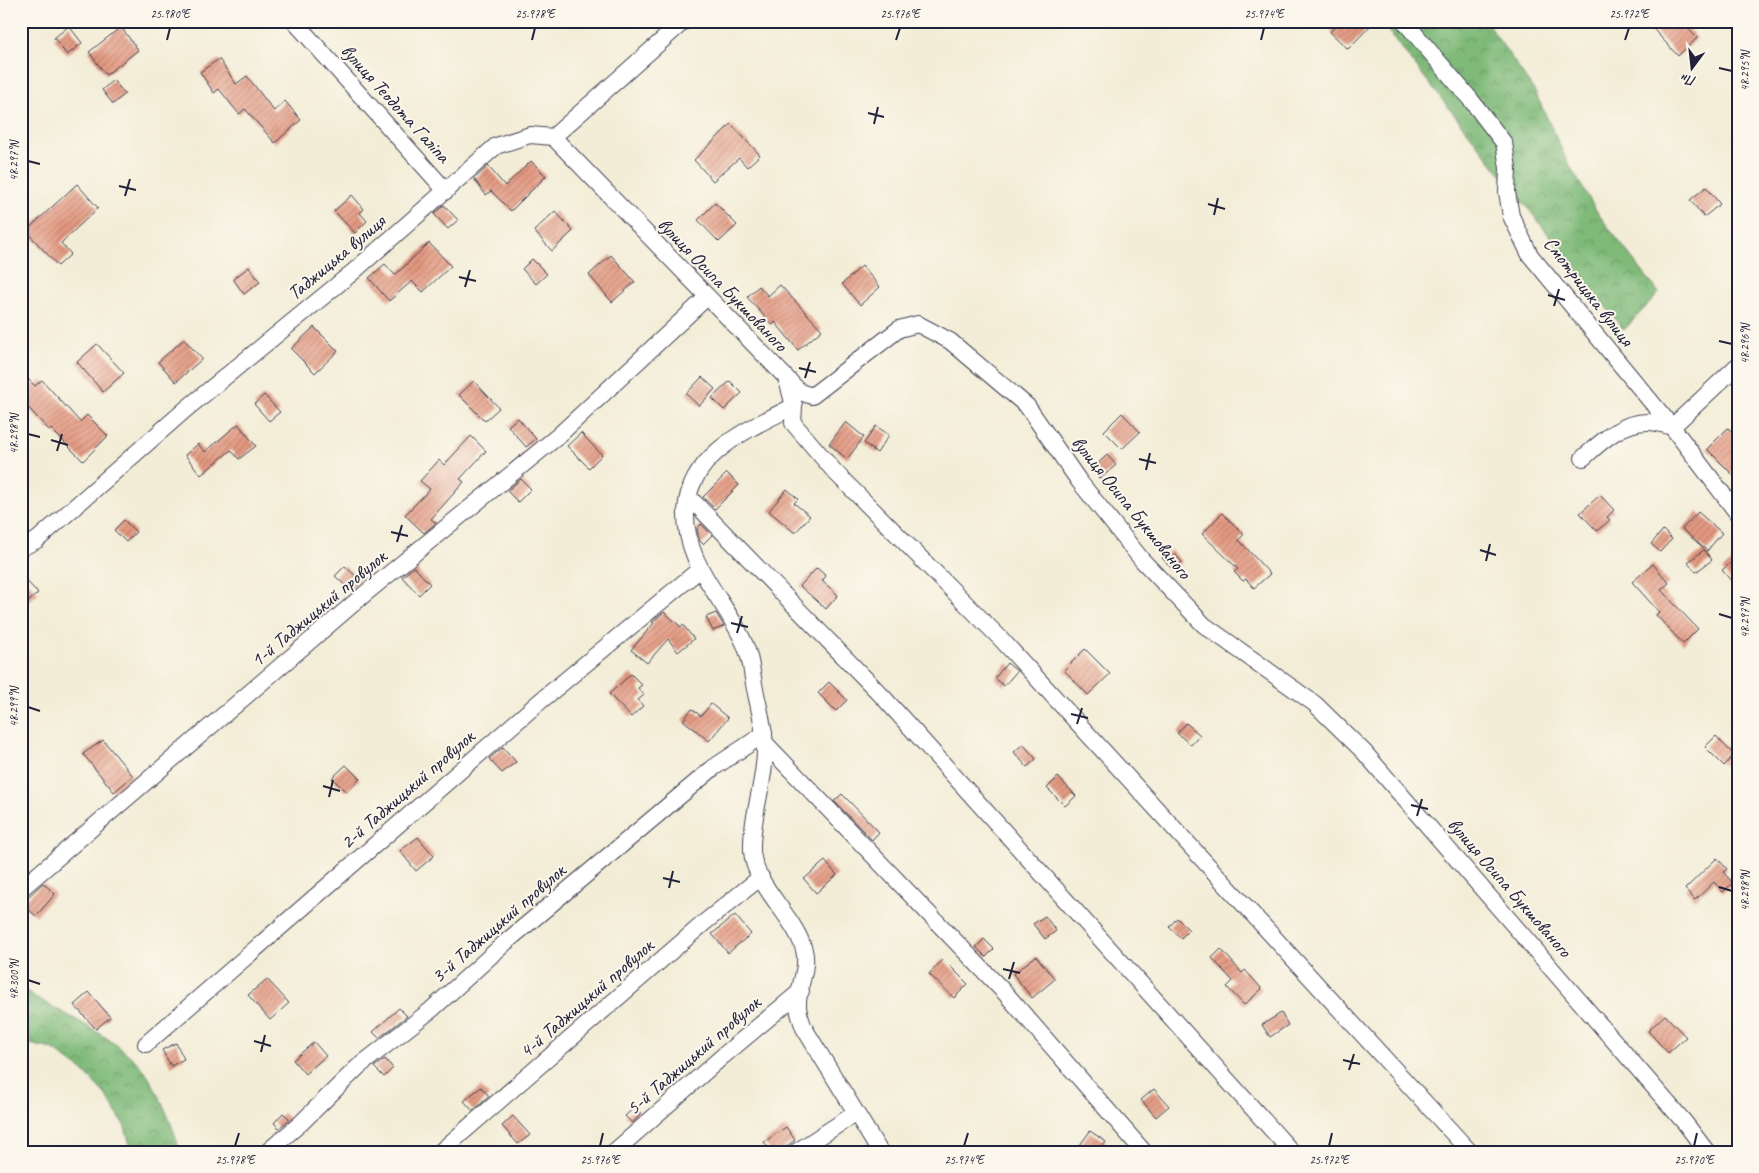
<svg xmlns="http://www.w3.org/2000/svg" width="1759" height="1173" font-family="Caveat,sans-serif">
  <defs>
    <pattern id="forest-crowns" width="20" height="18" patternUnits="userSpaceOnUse" patternTransform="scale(1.25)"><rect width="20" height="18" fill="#7fba79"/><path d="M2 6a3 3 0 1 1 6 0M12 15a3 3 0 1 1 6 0" fill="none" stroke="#689764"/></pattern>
    <pattern id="building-hatch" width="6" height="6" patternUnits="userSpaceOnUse" patternTransform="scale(1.25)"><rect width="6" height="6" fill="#e49981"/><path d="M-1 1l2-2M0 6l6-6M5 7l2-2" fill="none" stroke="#b87c6b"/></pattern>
  </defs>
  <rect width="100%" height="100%" fill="#fbf7ec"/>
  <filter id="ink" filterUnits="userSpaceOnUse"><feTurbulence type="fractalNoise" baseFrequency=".02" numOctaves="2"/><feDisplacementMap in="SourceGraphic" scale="10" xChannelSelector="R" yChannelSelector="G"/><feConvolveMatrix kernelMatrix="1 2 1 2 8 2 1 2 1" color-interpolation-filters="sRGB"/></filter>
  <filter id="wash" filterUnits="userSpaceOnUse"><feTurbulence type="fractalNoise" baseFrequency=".0096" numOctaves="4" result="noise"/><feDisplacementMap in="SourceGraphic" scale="20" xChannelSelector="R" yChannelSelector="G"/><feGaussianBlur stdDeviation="1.12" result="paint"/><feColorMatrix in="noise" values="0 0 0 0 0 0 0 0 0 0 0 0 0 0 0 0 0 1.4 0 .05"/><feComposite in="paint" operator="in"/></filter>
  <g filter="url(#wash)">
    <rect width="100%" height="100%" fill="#f3edd7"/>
    <!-- forest -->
    <g fill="url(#forest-crowns)" stroke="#506e5a">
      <polygon points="1380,21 1486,21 1535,92 1568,163 1599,215 1659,293 1624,330"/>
      <path d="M21 988C59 1013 104 1030 137 1062 154 1079 175 1129 180 1152H132L125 1127 105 1094 82 1070 52 1049 21 1042Z"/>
    </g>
    <g id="blocks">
      <!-- building -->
      <g fill="url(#building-hatch)">
        <polygon points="1340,21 1375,21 1348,49 1330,32"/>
        <polygon points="1646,21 1681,21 1697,38 1678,56"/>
        <polygon points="69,26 82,43 67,55 54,38"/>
        <polygon points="121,27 138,50 106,75 89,52"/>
        <polygon points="219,59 236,84 247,76 274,111 285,101 301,120 275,143 245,109 239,114 219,89 214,93 200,72"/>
        <polygon points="113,80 125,94 113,104 102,90"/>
        <polygon points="731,124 760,155 747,167 739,158 713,181 694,160"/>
        <polygon points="531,161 546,176 511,211 491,191 486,195 474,179 488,166 505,186"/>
        <polygon points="77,184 98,208 61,243 71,254 58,266 26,231"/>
        <polygon points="1706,187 1720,204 1704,217 1690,200"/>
        <polygon points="352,195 364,209 360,213 367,221 355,233 334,211"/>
        <polygon points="715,203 737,225 719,242 698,220"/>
        <polygon points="444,205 458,220 448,229 434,214"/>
        <polygon points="555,211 573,231 552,251 534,231"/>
        <polygon points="429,243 451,266 423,292 412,281 389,301 369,278 385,264 395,275"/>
        <polygon points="611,255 635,282 612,302 589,275"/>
        <polygon points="532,259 547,274 536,284 522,269"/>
        <polygon points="862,266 880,287 860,305 842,284"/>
        <polygon points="249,267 260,282 244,294 233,279"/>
        <polygon points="780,285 822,330 798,350 775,322 772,325 747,297 759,286 768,296"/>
        <polygon points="314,327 338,351 315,373 291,349"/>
        <polygon points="184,339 202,359 176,382 158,362"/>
        <polygon points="97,344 124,373 103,392 77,362"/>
        <polygon points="21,372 35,386 42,380 80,422 87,415 108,436 83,461 51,429 49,430 21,400"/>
        <polygon points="702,377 715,389 699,406 686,394"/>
        <polygon points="474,381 499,408 485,421 459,395"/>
        <polygon points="730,381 742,393 724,410 712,398"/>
        <polygon points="264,395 280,412 269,421 254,404"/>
        <polygon points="1122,413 1140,432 1122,449 1104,431"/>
        <polygon points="518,418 536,439 526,447 508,426"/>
        <polygon points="846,422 864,437 847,459 829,444"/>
        <polygon points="238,424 256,446 239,459 231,450 201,475 185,455 198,444 205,452"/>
        <polygon points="876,426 889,435 877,453 864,443"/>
        <polygon points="1728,428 1738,437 1738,480 1707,449"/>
        <polygon points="581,433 602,455 589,468 567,446"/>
        <polygon points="471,436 486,451 460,479 464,482 431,519 436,523 424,533 405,515 430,489 420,481 439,460 444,465"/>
        <polygon points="1107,455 1116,465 1100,479 1091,470"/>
        <polygon points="727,473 739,485 715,509 703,497"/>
        <polygon points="521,479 531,489 518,502 507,491"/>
        <polygon points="787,489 798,499 794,503 810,516 795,533 769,511"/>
        <polygon points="1600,495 1614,510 1607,517 1610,520 1597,531 1580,513"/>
        <polygon points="1698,512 1722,533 1707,551 1682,529"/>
        <polygon points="1222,513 1244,534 1239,540 1270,574 1254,588 1246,579 1243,581 1234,572 1238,569 1202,534"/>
        <polygon points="124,520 136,532 126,542 114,530"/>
        <polygon points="701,524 712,535 703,544 700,541 697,529"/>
        <polygon points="1663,530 1672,539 1660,552 1651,544"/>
        <polygon points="1171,550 1182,562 1173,570 1162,558"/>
        <polygon points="1704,550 1712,560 1696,572 1688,562"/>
        <polygon points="1738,557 1738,589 1722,570"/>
        <polygon points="1653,564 1669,583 1661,590 1698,629 1683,644 1656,615 1659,612 1632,582"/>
        <polygon points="345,566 360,580 350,590 335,576"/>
        <polygon points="414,567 430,584 419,595 402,577"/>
        <polygon points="817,568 826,576 822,581 838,595 826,609 800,586"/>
        <polygon points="21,575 38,593 21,608"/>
        <polygon points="664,612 681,627 683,625 694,639 678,652 668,639 647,663 631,650 654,623 652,622"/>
        <polygon points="716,613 724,626 713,631 706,617"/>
        <polygon points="1085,649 1110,674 1088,695 1064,670"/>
        <polygon points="1007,663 1017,671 1004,686 995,678"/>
        <polygon points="631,674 642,685 638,688 644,695 638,700 643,706 631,717 609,694"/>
        <polygon points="829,682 847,700 836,711 818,693"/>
        <polygon points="711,704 728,718 709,741 683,720 692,709 701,716"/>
        <polygon points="1186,723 1200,735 1191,745 1177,733"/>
        <polygon points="1716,736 1734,755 1724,766 1705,747"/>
        <polygon points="103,740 133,776 114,792 83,754"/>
        <polygon points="1023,744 1036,759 1027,767 1014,752"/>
        <polygon points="503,747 516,762 502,773 489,759"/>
        <polygon points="346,765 360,779 346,792 332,778"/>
        <polygon points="1058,777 1076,796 1065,806 1047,788"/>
        <polygon points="842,794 879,832 872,840 834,801"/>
        <polygon points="418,837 434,856 416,871 400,851"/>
        <polygon points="1717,858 1727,869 1723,872 1733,883 1723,892 1714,882 1695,900 1685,889"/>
        <polygon points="825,861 837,875 816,893 804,879"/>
        <polygon points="43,883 55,894 36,916 21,903 21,899 28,897"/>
        <polygon points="735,915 751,934 728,953 712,934"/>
        <polygon points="1045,916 1056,931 1045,939 1033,924"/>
        <polygon points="1177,918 1189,930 1181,938 1169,927"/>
        <polygon points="984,939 994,949 986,957 976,947"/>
        <polygon points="1221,949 1242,973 1245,970 1262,989 1244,1005 1227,987 1233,981 1212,958"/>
        <polygon points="1036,956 1055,979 1032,998 1013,974"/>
        <polygon points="943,959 968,984 954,998 929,974"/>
        <polygon points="267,979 289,1003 270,1020 248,995"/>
        <polygon points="89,992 110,1017 96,1029 74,1005"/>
        <polygon points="399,1008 407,1016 379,1038 373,1032"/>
        <polygon points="1281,1013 1288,1025 1270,1037 1262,1025"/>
        <polygon points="1665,1015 1686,1037 1668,1053 1648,1031"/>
        <polygon points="314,1042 326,1056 305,1074 293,1060"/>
        <polygon points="176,1043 184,1059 171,1066 162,1050"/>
        <polygon points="385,1059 393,1068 384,1077 374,1067"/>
        <polygon points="481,1087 489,1096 473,1111 464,1101"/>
        <polygon points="1154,1089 1169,1106 1156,1117 1141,1100"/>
        <polygon points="635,1107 641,1114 632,1123 625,1116"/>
        <polygon points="283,1113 290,1119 279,1128 274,1123"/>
        <polygon points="513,1116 530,1135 518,1144 502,1126"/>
        <polygon points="786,1127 795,1140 779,1152 771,1152 764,1142"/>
        <polygon points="1090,1131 1106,1142 1099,1152 1089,1152 1080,1145"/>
      </g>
    </g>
  </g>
  <g filter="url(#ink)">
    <use href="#blocks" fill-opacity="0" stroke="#414052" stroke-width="1"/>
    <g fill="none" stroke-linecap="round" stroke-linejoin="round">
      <defs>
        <g id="minor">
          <polyline points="294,21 446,191"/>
          <polyline points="1404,21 1471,100 1504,143 1508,168 1507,192 1511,216 1530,255 1672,427 1738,514"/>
          <polyline points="553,137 800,392 812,396 899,329 918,324 950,341 1027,406 1079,481 1142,560 1204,625 1315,704 1364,752 1685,1123 1707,1152"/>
          <polyline points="787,380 794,406 793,423 835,472 1001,639 1470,1152"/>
          <path d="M794 406C751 428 689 453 686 511 684 567 729 602 747 650 751 661 752 673 754 684 759 710 768 738 764 765 761 794 751 822 752 851 754 886 795 916 804 950 809 969 797 988 798 1006 798 1013 802 1022 804 1028L880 1152"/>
          <polyline points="1672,427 1738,365"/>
          <path d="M1583 458C1601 442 1622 421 1649 422 1656 422 1665 425 1672 427"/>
          <polyline points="689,497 884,698 1292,1152"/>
          <polyline points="21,548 37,540 186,409 353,272 496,146 530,135 553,137 684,21"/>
          <polyline points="766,744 1006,994 1144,1152"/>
          <polyline points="21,889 367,592 558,436 707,297"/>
          <polyline points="146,1044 538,703 699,570"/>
          <polyline points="267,1152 301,1123 358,1067 431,1010 506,942 713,768 764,734"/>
          <polyline points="440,1152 705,922 761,877"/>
          <polyline points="614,1152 723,1056 801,991"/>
          <polyline points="796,1152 856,1113"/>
        </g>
      </defs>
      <!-- minor casing -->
      <use href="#minor" stroke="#414052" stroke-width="18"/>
      <!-- minor -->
      <use href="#minor" stroke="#fff" stroke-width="16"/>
    </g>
  </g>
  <!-- ticks -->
  <path fill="none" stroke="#22223b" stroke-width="2" d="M167 40 170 28M532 40 535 28M896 40 900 28M1261 40 1264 28M1625 40 1629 28M1719 68 1732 71M868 113 884 117M874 124 878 107M28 161 40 164M119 186 136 190M125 196 130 179M1208 204 1225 209M1214 215 1218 198M459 277 476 281M465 287 470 270M1548 295 1565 300M1554 306 1559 289M1719 341 1732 344M799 368 816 372M805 378 810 362M28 434 40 437M51 440 68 445M57 451 62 434M1139 459 1156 463M1146 470 1150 453M391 532 408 536M397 542 402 525M1480 550 1496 555M1486 561 1490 544M1719 614 1732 618M731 623 748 627M737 633 742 616M28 707 40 711M1071 714 1088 718M1077 724 1082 708M323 786 340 791M329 797 333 780M1411 805 1428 809M1417 816 1422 799M663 878 680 882M1719 887 1732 891M669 888 673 871M1003 969 1020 973M1009 979 1014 962M28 980 40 984M254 1041 271 1046M261 1052 265 1035M1343 1060 1360 1064M1349 1070 1354 1054M235 1146 239 1133M600 1146 603 1133M964 1146 968 1133M1329 1146 1332 1133M1694 1146 1697 1133"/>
  <g text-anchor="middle" stroke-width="4" stroke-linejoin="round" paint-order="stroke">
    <!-- street labels -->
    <g font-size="20" fill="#22223b" stroke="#fbf7ec">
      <text transform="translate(396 103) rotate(48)" y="7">вулиця Теодота Галіпа</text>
      <text transform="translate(336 257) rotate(-40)" y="7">Таджицька вулиця</text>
      <text transform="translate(723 284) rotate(46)" y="7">вулиця Осипа Букшованого</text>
      <text transform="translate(1589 291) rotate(52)" y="7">Смотрицька вулиця</text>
      <text transform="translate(1132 507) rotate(51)" y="7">вулиця Осипа Букшованого</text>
      <text transform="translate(318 608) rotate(-40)" y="7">1-й Таджицький провулок</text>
      <text transform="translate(407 789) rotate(-41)" y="7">2-й Таджицький провулок</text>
      <text transform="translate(1510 887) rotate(49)" y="7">вулиця Осипа Букшованого</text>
      <text transform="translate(498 923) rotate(-41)" y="7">3-й Таджицький провулок</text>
      <text transform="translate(586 998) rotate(-41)" y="7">4-й Таджицький провулок</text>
      <text transform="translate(693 1055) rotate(-41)" y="7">5-й Таджицький провулок</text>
    </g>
  </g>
  <!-- margin -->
  <rect width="1759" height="1173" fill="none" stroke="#fbf7ec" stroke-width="55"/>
  <!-- north arrow -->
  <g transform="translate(1692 68) rotate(195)" stroke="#fbf7ec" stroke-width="4" paint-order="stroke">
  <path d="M0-4L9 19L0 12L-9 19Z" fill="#22223b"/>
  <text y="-8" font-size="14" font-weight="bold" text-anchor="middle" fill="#22223b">Пн</text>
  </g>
  <rect x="28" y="28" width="1704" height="1118" fill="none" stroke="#22223b" stroke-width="2"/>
  <g font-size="12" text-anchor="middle" fill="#22223b">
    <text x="170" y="18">25.980°E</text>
    <text x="535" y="18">25.978°E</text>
    <text x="900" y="18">25.976°E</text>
    <text x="1264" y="18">25.974°E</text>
    <text x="1629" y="18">25.972°E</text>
    <text transform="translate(1745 71) rotate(-90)" y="4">48.295°N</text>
    <text transform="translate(14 161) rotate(-90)" y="4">48.297°N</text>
    <text transform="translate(1745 344) rotate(-90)" y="4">48.296°N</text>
    <text transform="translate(14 434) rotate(-90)" y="4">48.298°N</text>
    <text transform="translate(1745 618) rotate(-90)" y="4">48.297°N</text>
    <text transform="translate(14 707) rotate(-90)" y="4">48.299°N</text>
    <text transform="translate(1745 891) rotate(-90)" y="4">48.298°N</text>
    <text transform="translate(14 980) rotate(-90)" y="4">48.300°N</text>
    <text x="235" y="1164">25.978°E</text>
    <text x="600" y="1164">25.976°E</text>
    <text x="964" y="1164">25.974°E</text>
    <text x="1329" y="1164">25.972°E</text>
    <text x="1694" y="1164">25.970°E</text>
  </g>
</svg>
